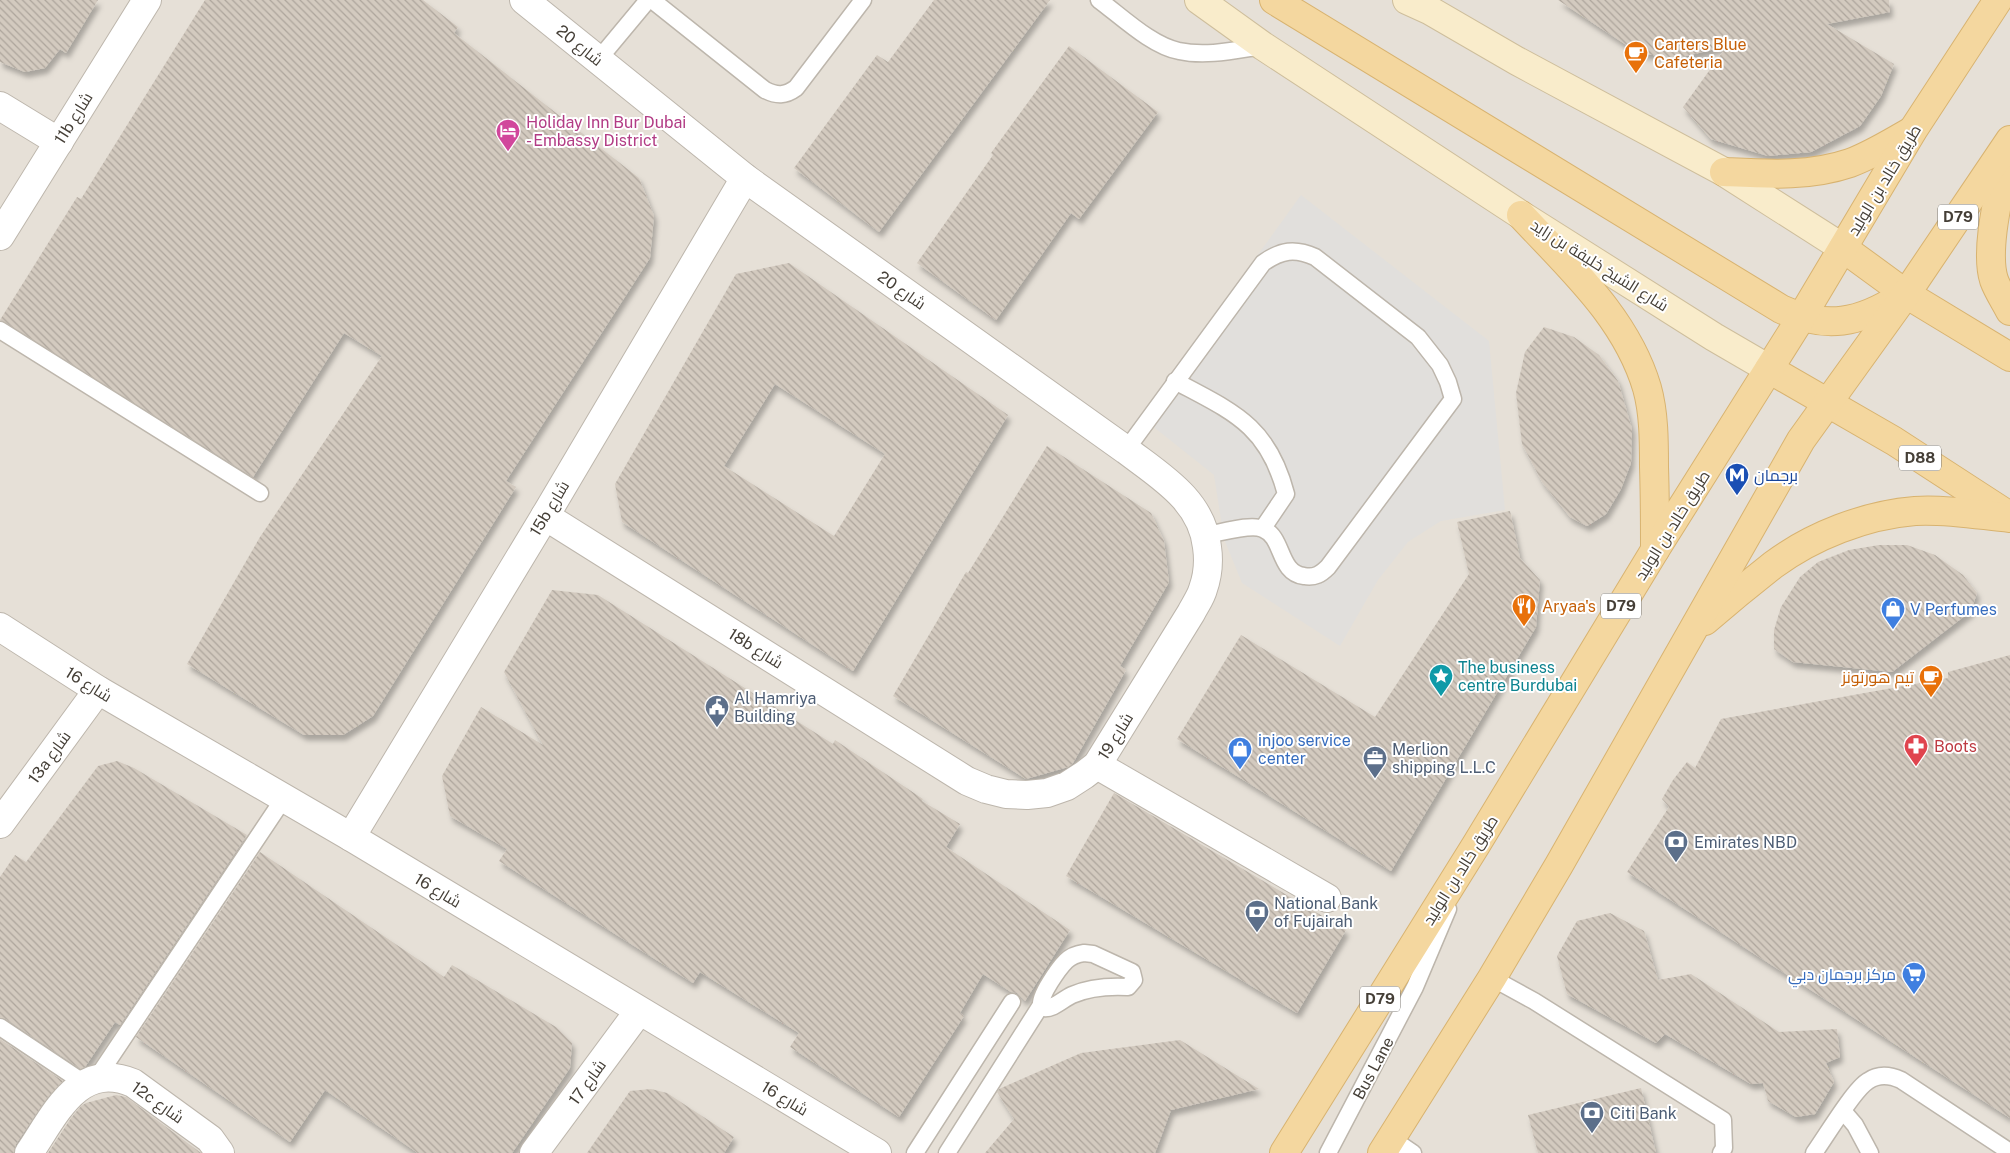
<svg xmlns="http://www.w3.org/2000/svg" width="2010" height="1153" font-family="'Public Sans',Cairo,sans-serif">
  <defs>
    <pattern id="building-back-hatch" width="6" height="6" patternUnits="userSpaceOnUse" patternTransform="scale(1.25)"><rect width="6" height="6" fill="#d3cabf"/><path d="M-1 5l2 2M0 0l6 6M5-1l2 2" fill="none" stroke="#ada59c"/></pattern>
    <filter id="shadow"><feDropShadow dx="3" dy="5.5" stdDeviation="2.5" flood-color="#0004"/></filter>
  </defs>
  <rect width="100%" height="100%" fill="#f2efe8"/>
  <!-- residential -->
  <rect fill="#e6e0d7" x="0" y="0" width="2010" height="1153"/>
  <!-- parking -->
  <polygon fill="#e1dfdc" points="1301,195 1489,341 1505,510 1441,521 1408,542 1378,580 1340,646 1242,583 1224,539 1214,475 1141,417"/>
  <!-- building -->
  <g fill="url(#building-back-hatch)" fill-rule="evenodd" filter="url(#shadow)">
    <polygon points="0,0 98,0 66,53 60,49 45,68 25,72 0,62"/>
    <polygon points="205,0 423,0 458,27 454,33 639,178 654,216 650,258 506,481 516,487 373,716 343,735 304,735 187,664 260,537 382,356 344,333 253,477 0,320 77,197 81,199"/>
    <polygon points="934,0 1050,0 879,232 794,168 877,55 888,62"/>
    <polygon points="1558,0 1889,0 1890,12 1827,24 1894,64 1881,96 1860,126 1811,152 1768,156 1711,139 1683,107 1727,46 1674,59 1637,52"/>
    <polygon points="1069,46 1158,112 1079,219 1071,213 996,320 917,263 993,155 991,153"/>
    <path d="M789 263 1008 415 853 671 622 522 615 484 736 274ZM775 384 885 454 834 536 724 466Z"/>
    <polygon points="1544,327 1574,337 1599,355 1618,381 1632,429 1631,463 1621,489 1606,514 1587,526 1570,517 1542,482 1522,444 1516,393 1525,352"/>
    <polygon points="1047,446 1151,513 1164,541 1169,582 1120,666 1126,670 1073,763 1068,767 1026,779 893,696 966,572 968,573"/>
    <polygon points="1510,511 1520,558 1540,580 1536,627 1391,871 1177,739 1241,635 1375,717 1469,574 1457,522"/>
    <polygon points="1879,545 1907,545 1935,555 1963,575 1977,593 1971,611 1892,672 1793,662 1774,649 1774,630 1781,607 1800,577 1818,562 1849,550"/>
    <polygon points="552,590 598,595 833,744 835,740 923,799 922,801 960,824 946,847 1070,930 1025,1001 1017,993 1011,992 983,974 960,1013 964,1016 899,1117 790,1047 799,1033 700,972 693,983 499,861 507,849 450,816 442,776 481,707 543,745 504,672"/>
    <polygon points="2010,655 2010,1118 1627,872 1669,807 1662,799 1673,780 1687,762 1695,768 1721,719 1948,678 1948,672"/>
    <polygon points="117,761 134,768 247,835 120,1025 115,1022 85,1067 81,1069 6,1019 0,1017 0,877 15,855 26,862 98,766"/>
    <polygon points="1114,793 1346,930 1297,1013 1066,876"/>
    <polygon points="260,852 444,977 452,965 556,1027 572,1043 570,1068 512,1153 418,1153 325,1090 290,1142 136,1037"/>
    <polygon points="1610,913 1644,931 1658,980 1691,974 1779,1032 1837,1029 1840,1057 1826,1063 1834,1082 1815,1114 1796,1117 1768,1101 1763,1083 1751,1084 1665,1034 1656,1043 1567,994 1557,956 1577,921"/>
    <polygon points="0,1039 63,1081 47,1098 36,1114 16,1144 14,1153 0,1153"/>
    <polygon points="1180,1040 1259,1089 1171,1110 1155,1153 985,1153 1014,1119 997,1092 999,1089 1081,1053"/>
    <polygon points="1641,1088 1656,1153 1538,1153 1528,1115"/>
    <polygon points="651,1089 667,1093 734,1137 724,1153 587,1153 630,1091"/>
    <polygon points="116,1095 126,1097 201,1153 48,1153 71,1118 81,1106 86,1103"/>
  </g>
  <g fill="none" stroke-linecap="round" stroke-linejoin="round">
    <defs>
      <g id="lane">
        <path d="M652 0 765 90C777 96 785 96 796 88L863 0"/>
        <path d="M1099 0C1122 17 1152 46 1179 51 1206 57 1236 50 1263 46"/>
        <polyline points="598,60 648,0"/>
        <polyline points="0,330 260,493"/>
        <path d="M1175 381C1233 412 1268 425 1286 494L1263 528"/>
        <path d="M1126 450 1263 263C1281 250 1295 248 1315 257L1418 337 1440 365 1448 382 1453 399 1328 567C1321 574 1315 578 1304 576 1278 573 1284 537 1263 529 1251 523 1220 533 1206 535"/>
        <path d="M1084 953 1093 954 1132 972 1134 980 1128 987C1109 986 1090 987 1072 995 1063 999 1053 1010 1043 1008L1041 1005C1039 996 1059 968 1066 961 1071 956 1077 954 1084 953Z"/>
        <polyline points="1492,978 1534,1001 1723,1120 1724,1148 1721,1153"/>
        <polyline points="0,1027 84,1083"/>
        <polyline points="96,1079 284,798"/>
        <polyline points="1843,1111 1855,1125 1870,1153"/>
        <polyline points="1391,1138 1413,1153"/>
        <polyline points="915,1153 1012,1002"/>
        <polyline points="947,1153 1041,1005"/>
        <polyline points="1328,1153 1415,987 1448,909"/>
        <path d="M1814 1153C1825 1138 1854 1089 1868 1081 1878 1074 1890 1075 1901 1080L2010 1152"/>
      </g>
      <g id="street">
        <path d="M524 0 745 178 1126 450C1160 476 1202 500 1207 547 1209 561 1208 575 1203 589 1201 597 1195 605 1191 613L1097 765 1084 775 1067 786 1047 793 1027 795 1006 794 986 789 967 781 545 516"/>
        <polyline points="0,106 59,142"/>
        <polyline points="0,236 147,0"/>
        <polyline points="0,627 98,690 351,837 877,1153"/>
        <polyline points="1097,765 1327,898"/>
        <polyline points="0,824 98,690"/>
        <polyline points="351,837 545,516 745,178"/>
        <path d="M29 1153C55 1115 78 1060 133 1083L210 1139 220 1153"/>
        <polyline points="534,1153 639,1011"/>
      </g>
      <g id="secondary">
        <polyline points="1199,0 1263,46 1521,215 1714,337 1769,369"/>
        <polyline points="1407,0 1429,10 1517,61 1724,172 1843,248"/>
      </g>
      <g id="primary">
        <path d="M1274 0 1781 309C1826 330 1860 323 1900 297"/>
        <path d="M2007 153C2001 186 1984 249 1994 280 1998 291 2005 301 2010 311"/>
        <path d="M1724 172C1767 174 1809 177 1850 163 1872 155 1892 142 1912 131"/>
        <path d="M1521 215C1569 267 1626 317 1647 388 1654 413 1654 441 1654 467 1655 495 1655 522 1655 550"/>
        <polyline points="1843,248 1906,294 2010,357"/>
        <polyline points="1769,369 1894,441 2008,515"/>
        <path d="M1705 621C1727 602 1750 583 1773 565 1812 536 1865 515 1915 511 1946 509 1979 515 2010 518"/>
        <polyline points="1284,1153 1476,845 1655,550 1801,318 1913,130 1998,0"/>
        <polyline points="1382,1153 1492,978 1559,865 1801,440 1906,294 2010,140"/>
      </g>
    </defs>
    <!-- lane casing -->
    <use href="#lane" stroke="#bdb6ac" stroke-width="19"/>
    <!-- street casing -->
    <use href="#street" stroke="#bdb6ac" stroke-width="30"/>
    <!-- secondary casing -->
    <use href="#secondary" stroke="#cebe9c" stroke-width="30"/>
    <!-- primary casing -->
    <use href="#primary" stroke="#d8b370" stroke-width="30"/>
    <!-- lane -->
    <use href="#lane" stroke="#fff" stroke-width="16"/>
    <!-- street -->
    <use href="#street" stroke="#fff" stroke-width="28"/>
    <!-- secondary -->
    <use href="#secondary" stroke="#f9eccb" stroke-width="28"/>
    <!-- primary -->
    <use href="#primary" stroke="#f4d79f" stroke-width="28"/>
  </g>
  <!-- icons -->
  <defs>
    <symbol id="cafe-pin" viewBox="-11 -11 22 30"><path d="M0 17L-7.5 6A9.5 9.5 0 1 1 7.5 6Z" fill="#e8710a" stroke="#fff"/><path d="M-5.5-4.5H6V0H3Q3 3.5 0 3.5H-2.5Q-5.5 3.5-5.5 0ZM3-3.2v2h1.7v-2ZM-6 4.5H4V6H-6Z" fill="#fff"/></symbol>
    <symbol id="hotel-pin" viewBox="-11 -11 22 30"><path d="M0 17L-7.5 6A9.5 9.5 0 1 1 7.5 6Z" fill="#d1479c" stroke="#fff"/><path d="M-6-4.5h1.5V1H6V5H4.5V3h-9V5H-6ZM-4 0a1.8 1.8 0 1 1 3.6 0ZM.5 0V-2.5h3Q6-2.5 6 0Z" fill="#fff"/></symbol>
    <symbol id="metro-pin" viewBox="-11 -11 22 30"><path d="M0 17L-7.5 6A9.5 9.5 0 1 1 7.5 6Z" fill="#1a4fb4" stroke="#fff"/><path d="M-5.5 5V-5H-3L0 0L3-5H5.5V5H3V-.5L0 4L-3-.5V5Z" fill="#fff"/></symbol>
    <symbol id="restaurant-pin" viewBox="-11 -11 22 30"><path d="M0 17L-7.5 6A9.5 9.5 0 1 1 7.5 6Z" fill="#e8710a" stroke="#fff"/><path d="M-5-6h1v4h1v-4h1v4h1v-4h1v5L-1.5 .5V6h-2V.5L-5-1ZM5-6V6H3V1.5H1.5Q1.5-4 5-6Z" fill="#fff"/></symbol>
    <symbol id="shop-pin" viewBox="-11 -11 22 30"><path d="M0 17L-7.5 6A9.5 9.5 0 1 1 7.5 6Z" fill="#3f7fe0" stroke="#fff"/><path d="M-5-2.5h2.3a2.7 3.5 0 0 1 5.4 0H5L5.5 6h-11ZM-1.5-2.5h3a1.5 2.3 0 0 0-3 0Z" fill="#fff"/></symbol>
    <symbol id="sight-pin" viewBox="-11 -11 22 30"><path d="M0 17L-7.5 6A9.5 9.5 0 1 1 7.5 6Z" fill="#0f9aa8" stroke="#fff"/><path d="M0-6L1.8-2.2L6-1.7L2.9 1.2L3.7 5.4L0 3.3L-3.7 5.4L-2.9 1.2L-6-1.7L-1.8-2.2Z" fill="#fff"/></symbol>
    <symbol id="civic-pin" viewBox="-11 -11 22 30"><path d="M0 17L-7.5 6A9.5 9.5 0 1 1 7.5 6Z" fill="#5c6f8a" stroke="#fff"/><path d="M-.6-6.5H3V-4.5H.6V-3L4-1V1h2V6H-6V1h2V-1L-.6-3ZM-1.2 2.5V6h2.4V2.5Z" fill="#fff"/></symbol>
    <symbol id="pharmacy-pin" viewBox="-11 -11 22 30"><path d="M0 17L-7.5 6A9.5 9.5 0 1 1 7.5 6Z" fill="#e0444e" stroke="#fff"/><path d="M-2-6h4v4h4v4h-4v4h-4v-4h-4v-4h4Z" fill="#fff"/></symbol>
    <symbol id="office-pin" viewBox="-11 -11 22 30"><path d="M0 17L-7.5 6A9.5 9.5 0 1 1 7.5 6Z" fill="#5c6f8a" stroke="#fff"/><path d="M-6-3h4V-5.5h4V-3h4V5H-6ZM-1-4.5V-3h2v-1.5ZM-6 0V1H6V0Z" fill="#fff"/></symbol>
    <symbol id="bank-pin" viewBox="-11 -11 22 30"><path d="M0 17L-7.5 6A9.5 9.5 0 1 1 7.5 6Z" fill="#5c6f8a" stroke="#fff"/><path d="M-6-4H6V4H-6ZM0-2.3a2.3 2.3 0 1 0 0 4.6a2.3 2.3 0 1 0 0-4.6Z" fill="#fff"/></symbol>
    <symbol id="supermarket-pin" viewBox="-11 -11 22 30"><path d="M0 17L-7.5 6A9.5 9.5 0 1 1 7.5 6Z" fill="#3f7fe0" stroke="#fff"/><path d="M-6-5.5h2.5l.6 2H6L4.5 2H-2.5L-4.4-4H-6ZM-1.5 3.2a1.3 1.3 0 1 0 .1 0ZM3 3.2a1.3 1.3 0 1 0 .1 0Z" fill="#fff"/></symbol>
  </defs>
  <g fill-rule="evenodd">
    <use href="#cafe-pin" x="1622" y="39" width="28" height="38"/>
    <use href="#hotel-pin" x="494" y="117" width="28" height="38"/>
    <use href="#metro-pin" x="1723" y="461" width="28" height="38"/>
    <use href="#restaurant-pin" x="1510" y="592" width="28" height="38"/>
    <use href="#shop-pin" x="1879" y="595" width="28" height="38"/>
    <use href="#sight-pin" x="1427" y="662" width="28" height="38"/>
    <use href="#cafe-pin" x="1917" y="663" width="28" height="38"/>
    <use href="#civic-pin" x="703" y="693" width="28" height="38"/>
    <use href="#pharmacy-pin" x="1902" y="732" width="28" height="38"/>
    <use href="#shop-pin" x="1226" y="735" width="28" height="38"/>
    <use href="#office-pin" x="1361" y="744" width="28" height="38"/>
    <use href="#bank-pin" x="1662" y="828" width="28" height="38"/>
    <use href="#bank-pin" x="1243" y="898" width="28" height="38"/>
    <use href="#supermarket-pin" x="1900" y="960" width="28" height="38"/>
    <use href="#bank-pin" x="1578" y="1099" width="28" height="38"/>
  </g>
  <g text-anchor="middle" stroke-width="4" stroke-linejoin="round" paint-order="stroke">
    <!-- shield labels -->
    <g fill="#fff" stroke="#7d7973" stroke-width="1">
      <rect x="1938" y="204.5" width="40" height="25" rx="4"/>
      <rect x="1899" y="445.5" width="42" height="25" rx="4"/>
      <rect x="1601" y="593.5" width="40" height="25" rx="4"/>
      <rect x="1360" y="986.5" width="40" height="25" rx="4"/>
    </g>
    <g font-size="15" font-weight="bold" fill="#453f37">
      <text x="1958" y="222">D79</text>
      <text x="1920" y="463">D88</text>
      <text x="1621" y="611">D79</text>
      <text x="1380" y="1004">D79</text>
    </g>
    <!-- food labels -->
    <g font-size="16" fill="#c56008" stroke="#fff" text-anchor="start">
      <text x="1654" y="50">Carters Blue<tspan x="1654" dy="18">Cafeteria</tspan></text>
      <text x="1542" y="612">Aryaa's</text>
      <text x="1914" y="683" text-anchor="end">تيم هورتونز</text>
    </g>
    <!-- street labels -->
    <g font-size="16" fill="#453f37" stroke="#fff">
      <text transform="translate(580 45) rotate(39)" y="6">شارع 20</text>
      <text transform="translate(73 118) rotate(-58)" y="6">11b شارع</text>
      <text transform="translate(1884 180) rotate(-59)" y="6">طريق خالد بن الوليد</text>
      <text transform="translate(1600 265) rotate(32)" y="6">شارع الشيخ خليفة بن زايد</text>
      <text transform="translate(902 290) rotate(35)" y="6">شارع 20</text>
      <text transform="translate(549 508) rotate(-59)" y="6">15b شارع</text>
      <text transform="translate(1672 525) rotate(-58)" y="6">طريق خالد بن الوليد</text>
      <text transform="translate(756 648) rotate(32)" y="6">18b شارع</text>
      <text transform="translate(89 684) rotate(32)" y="6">شارع 16</text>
      <text transform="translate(1115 736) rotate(-58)" y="6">شارع 19</text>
      <text transform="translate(49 757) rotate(-54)" y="6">13a شارع</text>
      <text transform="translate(1460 870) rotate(-58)" y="6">طريق خالد بن الوليد</text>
      <text transform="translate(438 890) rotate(31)" y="6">شارع 16</text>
      <text transform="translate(1373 1068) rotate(-62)" y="6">Bus Lane</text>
      <text transform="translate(587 1082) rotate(-54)" y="6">شارع 17</text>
      <text transform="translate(785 1098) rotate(31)" y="6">شارع 16</text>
      <text transform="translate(158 1102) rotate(35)" y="6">12c شارع</text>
    </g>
    <!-- hotel labels -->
    <g font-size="16" fill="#b23c85" stroke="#fff" text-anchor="start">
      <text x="526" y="128">Holiday Inn Bur Dubai<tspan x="526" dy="18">- Embassy District</tspan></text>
    </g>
    <!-- transit labels -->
    <g font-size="16" fill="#164399" stroke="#fff" text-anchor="start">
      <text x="1754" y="481">برجمان</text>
    </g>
    <!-- shop labels -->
    <g font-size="16" fill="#366cbe" stroke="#fff" text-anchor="start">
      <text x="1910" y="615">V Perfumes</text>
      <text x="1258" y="746">injoo service<tspan x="1258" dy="18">center</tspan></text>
      <text x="1896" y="980" text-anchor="end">مركز برجمان دبي</text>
    </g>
    <!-- culture labels -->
    <g font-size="16" fill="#0d838f" stroke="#fff" text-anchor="start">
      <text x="1458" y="673">The business<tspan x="1458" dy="18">centre Burdubai</tspan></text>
    </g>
    <!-- service labels -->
    <g font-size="16" fill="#4e5e75" stroke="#fff" text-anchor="start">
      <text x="734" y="704">Al Hamriya<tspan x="734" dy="18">Building</tspan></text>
      <text x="1392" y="755">Merlion<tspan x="1392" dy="18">shipping L.L.C</tspan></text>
      <text x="1694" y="848">Emirates NBD</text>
      <text x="1274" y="909">National Bank<tspan x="1274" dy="18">of Fujairah</tspan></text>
      <text x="1610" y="1119">Citi Bank</text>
    </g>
    <!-- health labels -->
    <g font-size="16" fill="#be3a42" stroke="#fff" text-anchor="start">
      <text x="1934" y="752">Boots</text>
    </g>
  </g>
</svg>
